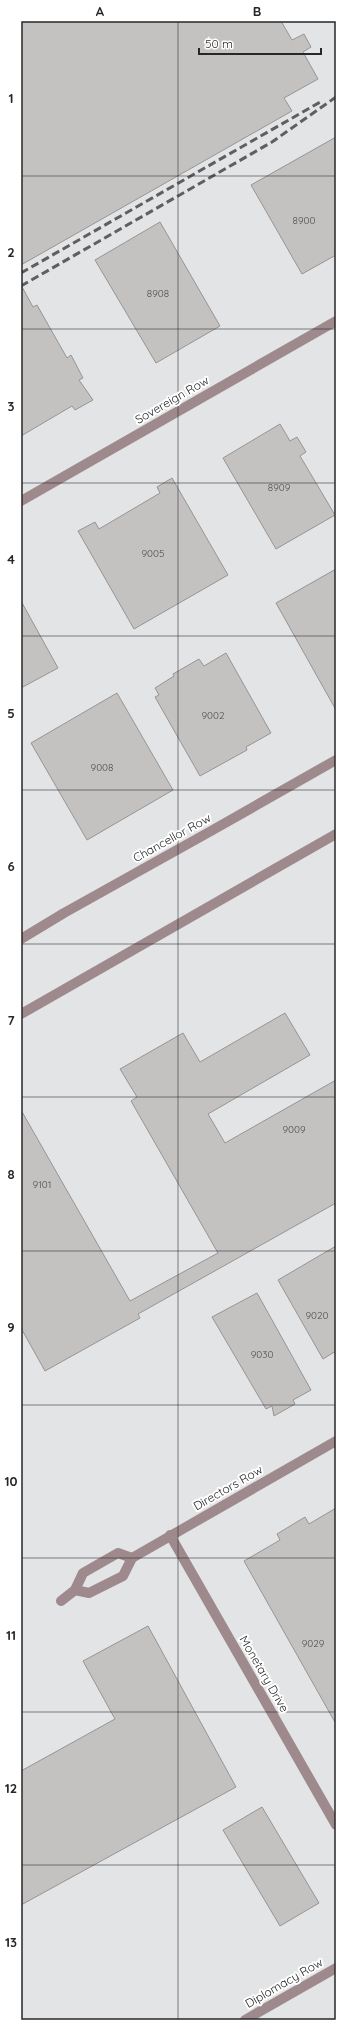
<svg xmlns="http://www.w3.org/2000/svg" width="357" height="2041" font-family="Quicksand,sans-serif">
  <rect width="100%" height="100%" fill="#e3e4e6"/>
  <!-- building -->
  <g fill="#c4c2c0" stroke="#979593">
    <polygon points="21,21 281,21 292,40 304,34 311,47 303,52 318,79 284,98 292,111 21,265"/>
    <polygon points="336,137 336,255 302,274 251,185"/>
    <polygon points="160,222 220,326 156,363 95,260"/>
    <polygon points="21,285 33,307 37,305 67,358 71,355 83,378 79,380 93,400 75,410 72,406 21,436"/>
    <polygon points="280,424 290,441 297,437 306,452 300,456 335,515 276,549 223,458"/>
    <polygon points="172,478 228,575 134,629 78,531 95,522 99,529 160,493 157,487"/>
    <polygon points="336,569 336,710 276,603"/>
    <polygon points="21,601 58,668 21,688"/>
    <polygon points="226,653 271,733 246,747 247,750 200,776 155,697 159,695 155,688 174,676 173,674 199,659 204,666"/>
    <polygon points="117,693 173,790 87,840 31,743"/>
    <polygon points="285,1013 310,1055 208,1114 225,1143 336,1080 336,1203 138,1314 140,1318 45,1371 21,1328 21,1110 130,1301 218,1253 131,1101 137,1097 120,1069 183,1033 200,1062"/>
    <polygon points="336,1246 336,1351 323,1359 278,1280"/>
    <polygon points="257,1293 311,1390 293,1400 295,1404 274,1416 272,1406 266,1409 212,1317"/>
    <polygon points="336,1508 336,1724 244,1561 280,1540 277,1534 305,1517 309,1524"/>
    <polygon points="148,1626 236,1787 21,1905 21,1771 115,1719 83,1661"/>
    <polygon points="262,1807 319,1903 280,1926 223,1830"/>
  </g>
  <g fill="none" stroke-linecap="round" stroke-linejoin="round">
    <!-- minor -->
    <g stroke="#9e898c" stroke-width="10">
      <polyline points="21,501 336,321"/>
      <polyline points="21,939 64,913 211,831 336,760"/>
      <polyline points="21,1014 336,834"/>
      <polyline points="170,1535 336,1825"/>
      <polyline points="75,1590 89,1593 123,1576 132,1558 336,1441"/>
      <polyline points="61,1601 75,1590 83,1573 118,1553 132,1558"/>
      <polyline points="245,2020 336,1968"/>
    </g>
    <!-- rail -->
    <g stroke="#5f5f60" stroke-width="3" stroke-dasharray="8 4" stroke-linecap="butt">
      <polyline points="21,273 322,101"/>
      <polyline points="21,286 272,142 336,97"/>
    </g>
  </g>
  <!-- grid -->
  <path fill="none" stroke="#272728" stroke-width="1" stroke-opacity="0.55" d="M178 21V2020M21 176H336M21 329H336M21 483H336M21 636H336M21 790H336M21 944H336M21 1097H336M21 1251H336M21 1405H336M21 1558H336M21 1712H336M21 1865H336"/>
  <g text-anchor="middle" stroke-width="4" stroke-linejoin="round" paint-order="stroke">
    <!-- number labels -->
    <g font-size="10" fill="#4e4e4e">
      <text x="304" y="224">8900</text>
      <text x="158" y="297">8908</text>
      <text x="279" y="491">8909</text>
      <text x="153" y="557">9005</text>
      <text x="213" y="719">9002</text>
      <text x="102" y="771">9008</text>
      <text x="294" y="1133">9009</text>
      <text x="42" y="1188">9101</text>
      <text x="317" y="1319">9020</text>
      <text x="262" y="1358">9030</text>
      <text x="313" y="1647">9029</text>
    </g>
    <!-- street labels -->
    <g font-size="12" fill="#272728" stroke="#fff">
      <text transform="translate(172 400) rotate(-30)" y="4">Sovereign Row</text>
      <text transform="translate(172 838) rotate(-29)" y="4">Chancellor Row</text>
      <text transform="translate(228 1488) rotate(-30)" y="4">Directors Row</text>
      <text transform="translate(264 1674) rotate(60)" y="4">Monetary Drive</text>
      <text transform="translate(284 1983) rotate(-30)" y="4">Diplomacy Row</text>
    </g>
  </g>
  <!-- border -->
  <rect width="357" height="2041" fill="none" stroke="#ffffff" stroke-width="44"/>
  <!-- scale -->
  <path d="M199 48v6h122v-6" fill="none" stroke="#272728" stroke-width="2"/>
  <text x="205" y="48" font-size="12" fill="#272728" stroke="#ffffff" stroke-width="3" paint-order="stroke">50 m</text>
  <rect x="22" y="22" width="313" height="1997" fill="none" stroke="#272728" stroke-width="1.5"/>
  <g font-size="13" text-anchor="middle" font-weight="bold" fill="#272728">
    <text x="100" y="16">A</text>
    <text x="257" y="16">B</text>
    <text x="11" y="103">1</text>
    <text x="11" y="257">2</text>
    <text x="11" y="411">3</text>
    <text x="11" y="564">4</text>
    <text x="11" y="718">5</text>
    <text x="11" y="871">6</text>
    <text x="11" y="1025">7</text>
    <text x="11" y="1179">8</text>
    <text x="11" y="1332">9</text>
    <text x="11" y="1486">10</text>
    <text x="11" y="1640">11</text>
    <text x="11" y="1793">12</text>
    <text x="11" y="1947">13</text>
  </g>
</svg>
